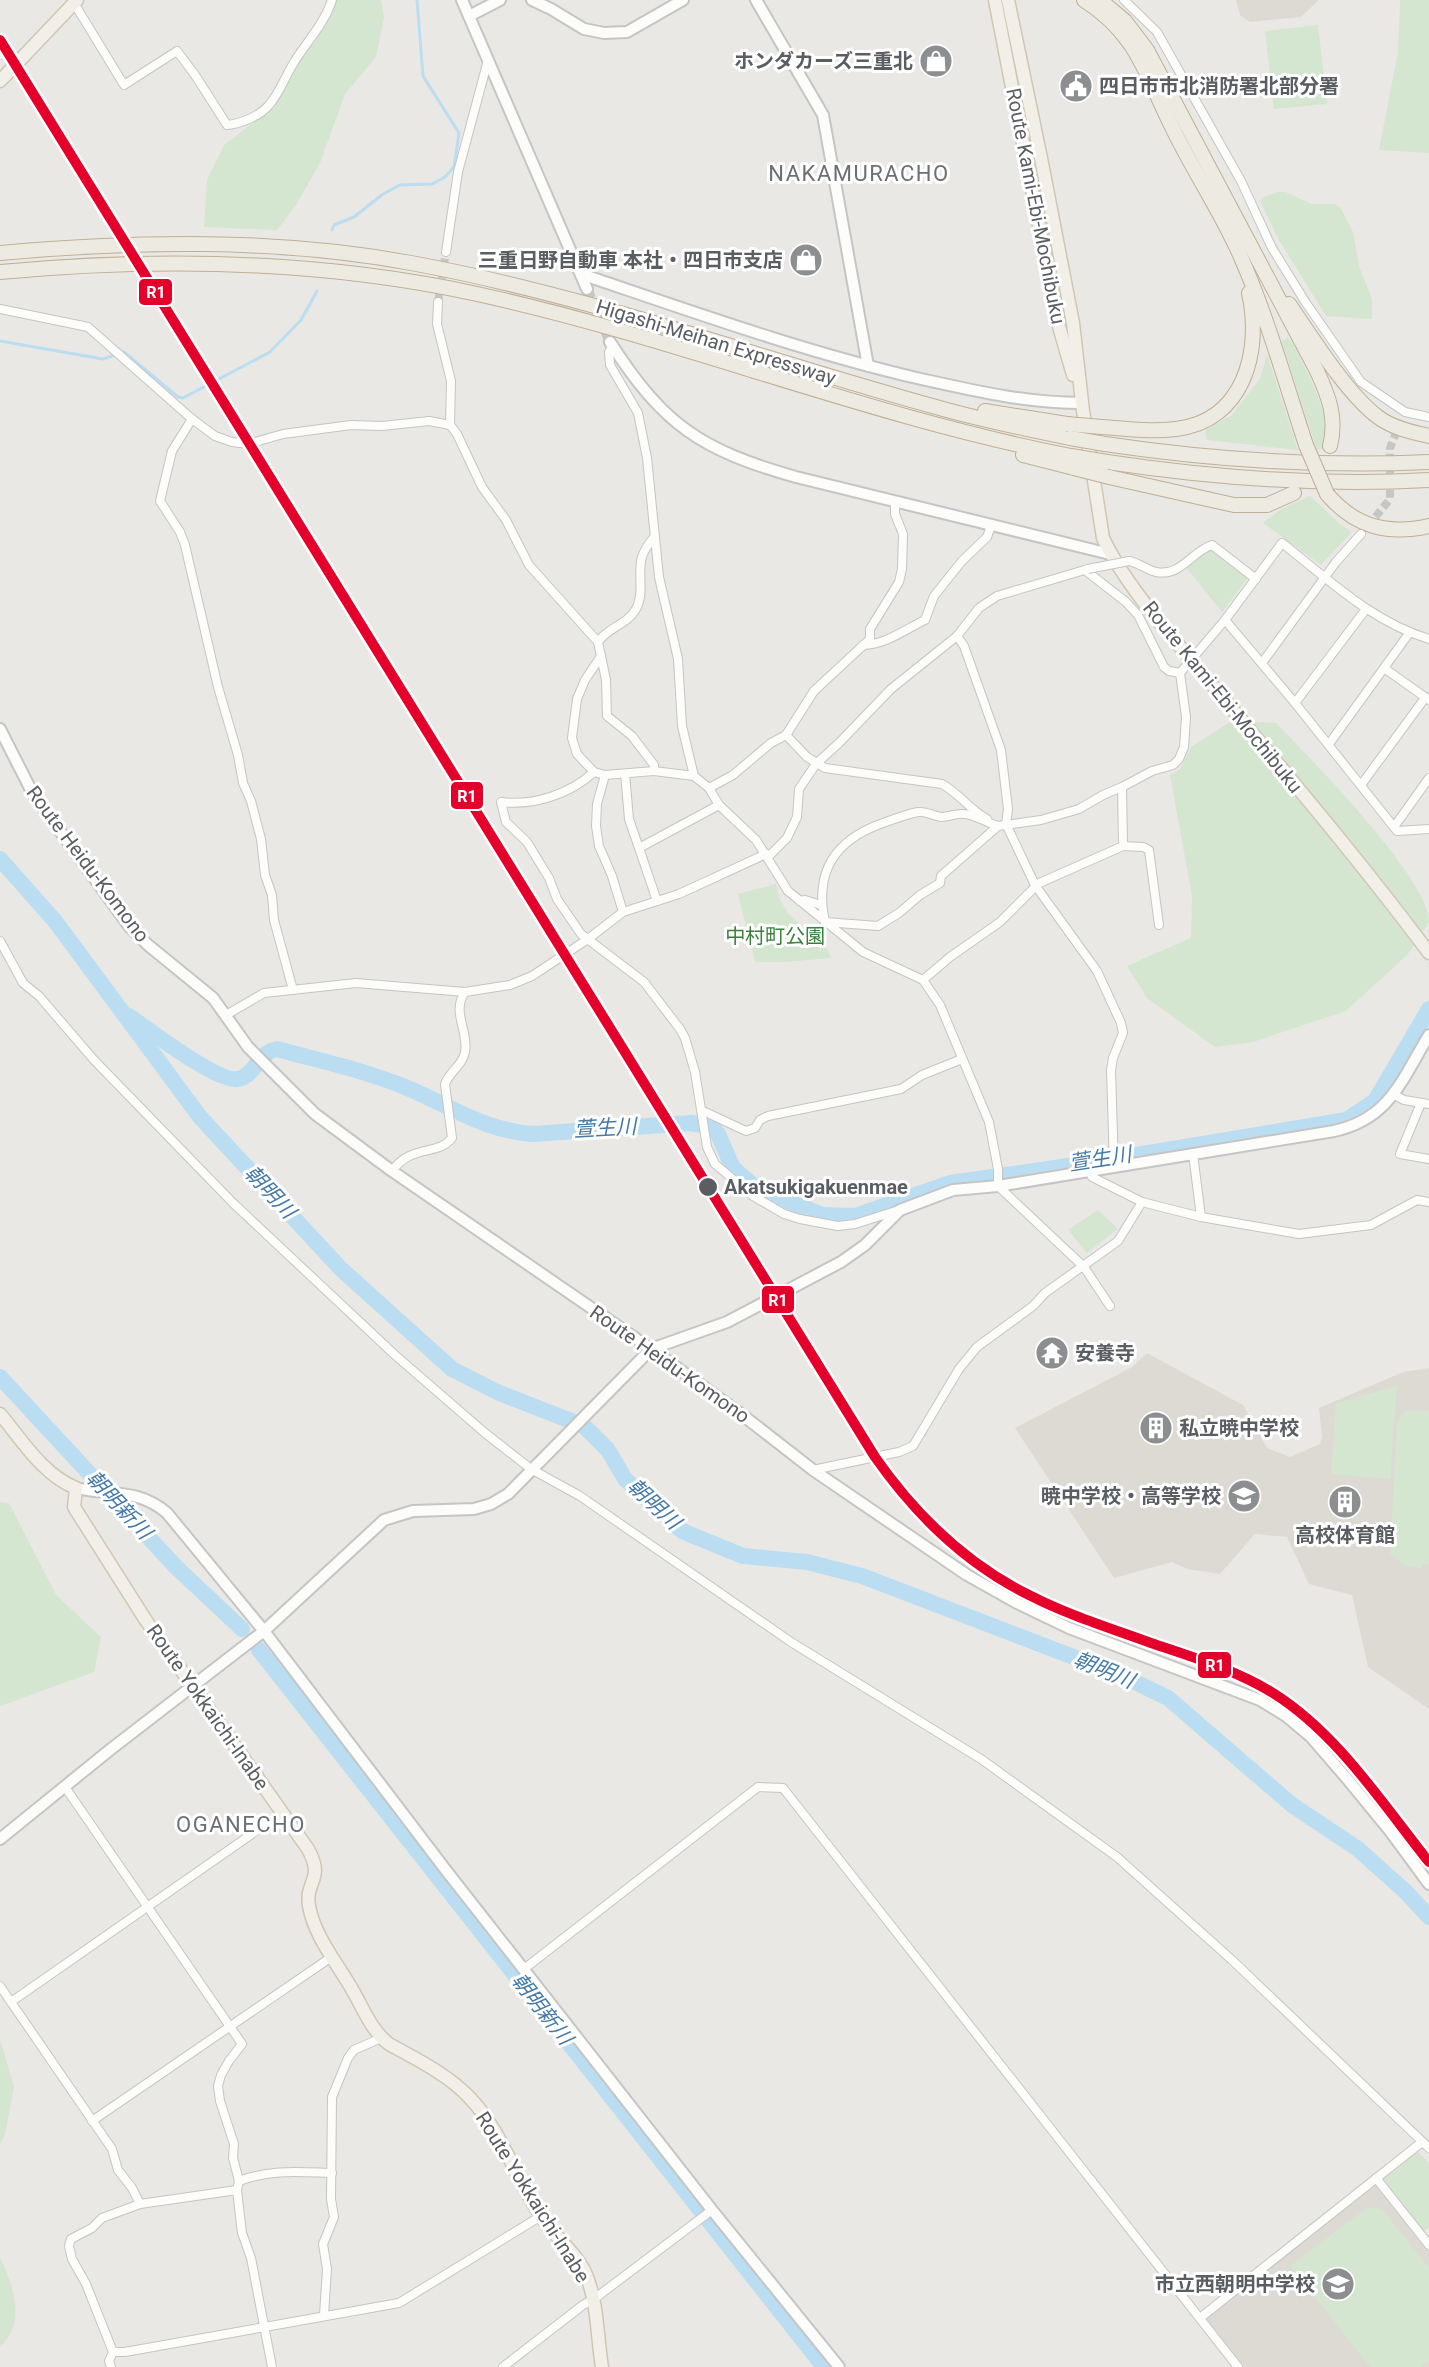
<svg xmlns="http://www.w3.org/2000/svg" width="1429" height="2367" font-family="Roboto,'Noto Sans JP',sans-serif">
  <rect width="100%" height="100%" fill="#eae8e4"/>
  <!-- education -->
  <g fill="#dddad4">
    <polygon points="1236,0 1319,0 1301,17 1250,22 1240,15"/>
    <polygon points="1147,1353 1243,1405 1267,1448 1290,1457 1320,1444 1322,1436 1319,1408 1403,1372 1429,1368 1429,1709 1368,1667 1352,1595 1309,1584 1287,1537 1255,1534 1220,1574 1187,1569 1172,1562 1114,1578 1015,1428 1132,1367"/>
    <polygon points="1376,2185 1429,2251 1429,2367 1244,2367 1205,2317"/>
  </g>
  <!-- green -->
  <g fill="#d4e5d0">
    <polygon points="330,0 381,0 384,18 376,57 345,94 320,163 296,205 277,230 204,227 207,180 224,145 266,113"/>
    <polygon points="1400,0 1429,0 1429,153 1379,150 1398,52"/>
    <polygon points="1318,25 1327,104 1274,109 1265,31"/>
    <polygon points="1277,192 1285,192 1312,204 1334,204 1340,207 1353,232 1359,266 1372,299 1372,319 1326,316 1279,240 1260,201 1264,197"/>
    <path d="M1287 337 1293 343C1306 372 1336 418 1322 449L1317 450 1282 342Z"/>
    <polygon points="1267,354 1298,450 1207,440 1205,429 1231,416 1260,379"/>
    <polygon points="1310,496 1340,524 1352,532 1321,565 1263,523 1280,510"/>
    <polygon points="1212,549 1246,575 1247,579 1222,612 1186,567 1206,550"/>
    <path d="M1233 720 1276 723C1309 757 1429 878 1429 922L1408 954 1346 1011 1253 1042 1215 1047 1147 998 1127 966 1191 938 1192 896 1170 775 1180 769 1191 747Z"/>
    <polygon points="776,884 779,898 788,913 800,925 824,941 831,958 785,962 755,962 738,894"/>
    <polygon points="1098,1210 1118,1229 1087,1253 1068,1230"/>
    <polygon points="1397,1386 1390,1479 1331,1474 1336,1403"/>
    <polygon points="1406,1410 1429,1411 1429,1565 1423,1564 1422,1568 1405,1566 1390,1554 1397,1422"/>
    <polygon points="0,1502 9,1503 56,1595 101,1637 94,1672 0,1706"/>
    <polygon points="0,2039 14,2087 5,2135 0,2144"/>
    <polygon points="1416,2150 1429,2163 1429,2227 1423,2232 1380,2178"/>
    <polygon points="1368,2207 1382,2209 1429,2267 1429,2361 1421,2367 1370,2367 1290,2266"/>
    <path d="M0 2258C13 2284 27 2324 0 2346Z"/>
  </g>
  <g fill="none" stroke-linecap="round" stroke-linejoin="round">
    <!-- stream -->
    <g stroke="#baddf2" stroke-width="3">
      <polyline points="332,230 334,225 354,217 383,194 400,185 432,184 445,177 454,167 459,133 423,76 417,0"/>
      <polyline points="0,341 103,359 124,352 178,397 183,398 270,352 301,320 317,291"/>
    </g>
    <!-- river -->
    <g stroke="#baddf2" stroke-width="16">
      <polyline points="0,859 55,921 200,1117 341,1269 452,1369 497,1392 584,1426 608,1450 625,1479 682,1531 743,1556 807,1562 862,1576 1123,1676 1168,1698 1292,1805 1358,1849 1406,1892 1429,1917"/>
      <path d="M129 1016C148 1029 218 1083 238 1079 256 1075 257 1053 277 1049 320 1061 364 1070 405 1087 451 1106 482 1130 533 1134L691 1123 709 1126 714 1129 718 1134 733 1168 756 1188 822 1215 855 1216 950 1183 1082 1164 1346 1120 1375 1101 1429 1009"/>
      <polyline points="0,1377 176,1567 242,1629"/>
      <polyline points="259,1650 824,2367"/>
    </g>
    <!-- street-tunnel -->
    <g stroke="#c6c6c4" stroke-width="8" stroke-dasharray="8 4" stroke-linecap="butt">
      <polyline points="438,302 446,252"/>
      <polyline points="1368,526 1390,499 1390,448 1402,418"/>
    </g>
    <!-- secondary-tunnel -->
    <polyline stroke="#c6c6c4" stroke-width="10" stroke-dasharray="10 5" stroke-linecap="butt" points="587,289 610,342"/>
    <defs>
      <g id="street">
        <polyline points="1124,0 1157,32 1241,181 1272,248 1306,303 1361,382 1405,412 1429,417"/>
        <path d="M77 8 124 85 177 51 195 75 227 125C240 124 260 116 269 105 279 94 285 77 293 64 306 42 324 25 332 0"/>
        <polyline points="0,54 0,55"/>
        <polyline points="446,252 458,172 488,60"/>
        <polyline points="438,302 437,324 451,381 450,425"/>
        <polyline points="0,309 88,327 192,419 215,436 232,442 248,444 283,434 351,425 382,426 429,421 450,425 457,434 482,487 506,520 529,565 598,642 601,656 585,680 577,699 572,738 577,754 594,772 605,775 654,771 694,776 709,788 719,805 756,840 788,891 863,952 923,980 940,1005 989,1122 998,1169 998,1186 1084,1267 1110,1306"/>
        <polyline points="613,346 609,352 610,365 638,413 647,458 659,577 678,659 682,726 694,776"/>
        <polyline points="192,419 172,451 160,501 180,532 185,545 218,687 238,755 243,783 251,801 261,839 265,875 272,895 274,920 293,990"/>
        <path d="M1129 561C1139 563 1147 570 1156 572 1181 577 1192 551 1212 545L1256 579"/>
        <polyline points="1085,570 1126,602 1138,615 1164,667 1169,671 1180,673"/>
        <polyline points="1225,620 1295,703 1397,831 1429,829"/>
        <polyline points="957,636 964,646 1001,750 1008,809 1006,824 1035,885 1097,971 1121,1023 1123,1033 1113,1058 1111,1070 1114,1167"/>
        <path d="M598 642C608 627 627 625 636 609 645 593 637 573 642 557 644 550 650 542 654 537"/>
        <path d="M863 645C885 645 906 629 925 620L934 596 962 561 987 537 991 526"/>
        <polyline points="601,656 606,680 607,716 632,736 654,765 654,771"/>
        <polyline points="1262,663 1336,562 1361,534"/>
        <polyline points="1384,668 1429,700"/>
        <polyline points="1295,703 1366,609"/>
        <path d="M786 735 807 757 825 768 942 784C960 794 971 811 987 819"/>
        <polyline points="1329,744 1410,632"/>
        <path d="M594 772C570 794 534 806 501 802L506 822 527 842 549 878 557 899 581 934 644 982 680 1029 685 1038 695 1072 707 1147 715 1164 753 1196 784 1214 800 1219 838 1226 855 1224 899 1210"/>
        <polyline points="625,774 629,819 639,848"/>
        <polyline points="605,775 597,804 596,826 599,846 612,876 623,912"/>
        <polyline points="1361,785 1425,698"/>
        <polyline points="709,788 733,775 771,743 786,735 814,691 870,639 870,629 899,582 902,569 903,534 895,514 895,503"/>
        <polyline points="1394,827 1429,778"/>
        <polyline points="1123,846 1143,847 1149,850 1159,925"/>
        <polyline points="768,857 787,838 797,817 799,789 816,764 840,742 891,689 957,636 979,608 997,596 1088,569"/>
        <path d="M1035 885 1123 846 1122 787 1152 771 1173 765 1179 759 1184 747 1186 717 1180 673 1225 620 1282 543C1328 579 1372 622 1429 639"/>
        <polyline points="657,901 639,848 719,805"/>
        <polyline points="800,901 805,900 821,905"/>
        <polyline points="825,922 878,926 899,913 920,895 940,883 941,876 998,826 1041,820 1079,809 1103,795 1122,787"/>
        <path d="M825 922C814 871 835 840 883 823 894 819 907 814 918 812 927 811 933 816 941 817 949 817 956 813 964 814 974 814 987 823 998 826"/>
        <polyline points="0,941 23,983 39,996 94,1060 233,1203 395,1355 485,1433 531,1469 580,1496 791,1642 981,1759 1117,1857 1232,1960 1429,2148"/>
        <polyline points="923,980 950,957 1000,922 1036,886"/>
        <polyline points="226,1015 264,993 356,983 465,992 510,985 532,976 588,939 623,912 679,894 766,854"/>
        <polyline points="1393,1094 1404,1100 1429,1104"/>
        <polyline points="1421,1103 1400,1154 1429,1159"/>
        <polyline points="701,1110 746,1131 755,1128 760,1120 768,1116 901,1089 922,1075 962,1059"/>
        <polyline points="1193,1154 1201,1217"/>
        <polyline points="1089,1170 1092,1177 1142,1202"/>
        <path d="M392 1171C411 1144 438 1156 452 1138L445 1084C449 1072 463 1065 465 1052 469 1031 451 1012 465 992"/>
        <polyline points="813,1470 899,1452 913,1446 959,1369 977,1347 1033,1306 1045,1293 1118,1241 1142,1202 1201,1217 1299,1234 1371,1225 1417,1200 1429,1202"/>
        <polyline points="65,1787 242,2044 229,2061 221,2075 218,2086 220,2101 234,2144 233,2158 239,2181 237,2190 242,2233 251,2258 272,2367"/>
        <polyline points="524,1969 758,1787 783,1788 1238,2367"/>
        <polyline points="0,1986 112,2149 118,2170 132,2188 140,2204"/>
        <polyline points="11,2002 282,1813"/>
        <polyline points="92,2121 330,1958"/>
        <polyline points="1376,2178 1429,2245"/>
        <path d="M239 2181C270 2169 299 2172 332 2173"/>
        <polyline points="324,2315 327,2269 323,2244 334,2217 331,2199 332,2097 348,2058 354,2050 381,2038"/>
        <polyline points="1200,2318 1422,2142"/>
        <polyline points="113,2352 125,2352 399,2303 541,2216"/>
        <polyline points="111,2367 109,2361 113,2352 86,2284 72,2259 69,2246 71,2239 92,2228 102,2218 140,2204 237,2190"/>
        <polyline points="503,2367 583,2305 594,2299 712,2210"/>
      </g>
      <g id="secondary">
        <polyline points="462,0 587,289"/>
        <polyline points="532,0 551,9 584,29 604,33 627,32 683,0"/>
        <polyline points="756,0 823,115 868,366"/>
        <polyline points="469,16 500,0"/>
        <path d="M581 274C693 312 805 352 921 379 975 391 1026 403 1082 403"/>
        <path d="M610 342C664 426 701 450 796 477L1110 554"/>
        <polyline points="0,729 33,794 129,926 148,945 213,998 248,1047 315,1114 392,1171 651,1349 745,1417 813,1470 967,1575 1015,1602 1069,1628 1260,1700 1286,1716 1311,1737 1349,1781 1390,1831 1429,1884"/>
        <path d="M76 1488C111 1496 138 1488 167 1513L264 1631 445 1869 712 2210 839 2367"/>
        <path d="M0 1839 111 1749 264 1631 384 1520 413 1511 474 1509 491 1504 508 1494 651 1349 727 1322 841 1262 865 1245 900 1210 953 1190 998 1186 1334 1131C1390 1119 1402 1079 1429 1035"/>
      </g>
      <g id="primary">
        <polyline points="995,0 1058,323 1073,375"/>
        <path d="M1008 0 1041 158 1073 323 1083 411 1103 538C1127 589 1178 643 1214 687 1287 775 1361 862 1429 953"/>
        <polyline points="0,81 77,0"/>
        <path d="M0 1414C22 1440 43 1475 76 1488L74 1507 145 1619 308 1849C325 1880 305 1880 309 1906 315 1938 338 1964 353 1991 364 2010 371 2030 389 2044 416 2059 447 2074 469 2097 502 2131 516 2180 543 2219 556 2238 579 2255 587 2277 598 2306 597 2337 602 2367"/>
      </g>
      <g id="highway">
        <path d="M1084 0C1137 34 1145 73 1171 125 1192 169 1220 210 1240 255 1267 316 1285 381 1306 445"/>
        <path d="M1100 0 1125 21 1147 50 1317 371C1329 397 1337 418 1330 446"/>
        <path d="M0 253C136 241 276 238 411 263 591 296 761 359 936 407 981 420 1026 429 1070 438"/>
        <path d="M0 272C159 257 320 260 477 294 678 338 869 417 1071 456"/>
        <path d="M1289 304C1311 336 1347 394 1378 417 1393 428 1411 432 1429 436"/>
        <polyline points="985,411 1067,424"/>
        <path d="M1102 427C1126 429 1151 432 1176 429 1244 421 1262 351 1249 293"/>
        <path d="M1105 444C1213 460 1320 467 1429 462"/>
        <polyline points="1023,455 1074,468"/>
        <path d="M1107 462C1214 478 1321 486 1429 480"/>
        <polyline points="1109,477 1234,505 1267,505 1294,493"/>
        <path d="M1327 494C1355 527 1387 535 1429 526"/>
      </g>
    </defs>
    <!-- street casing -->
    <use href="#street" stroke="#c6c5c5" stroke-width="10"/>
    <!-- secondary casing -->
    <use href="#secondary" stroke="#c5c5c5" stroke-width="14"/>
    <!-- primary casing -->
    <use href="#primary" stroke="#d0c6b4" stroke-width="15"/>
    <!-- highway casing -->
    <use href="#highway" stroke="#bfaf94" stroke-width="16"/>
    <!-- street -->
    <use href="#street" stroke="#fcfcfb" stroke-width="8"/>
    <!-- secondary -->
    <use href="#secondary" stroke="#fcfcfb" stroke-width="10"/>
    <!-- primary -->
    <use href="#primary" stroke="#f1efe7" stroke-width="12"/>
    <!-- highway -->
    <use href="#highway" stroke="#edeae1" stroke-width="14"/>
    <defs>
      <polyline id="street-bridge" points="1088,569 1129,561"/>
      <g id="highway-bridge">
        <polyline points="1067,424 1102,427"/>
        <polyline points="1070,438 1105,444"/>
        <polyline points="1306,445 1327,494"/>
        <polyline points="1071,456 1107,462"/>
        <polyline points="1074,468 1109,477"/>
      </g>
    </defs>
    <!-- street-bridge casing -->
    <use href="#street-bridge" stroke="#c6c5c5" stroke-width="10" stroke-linecap="butt"/>
    <!-- highway-bridge casing -->
    <use href="#highway-bridge" stroke="#bfaf94" stroke-width="16" stroke-linecap="butt"/>
    <!-- street-bridge -->
    <use href="#street-bridge" stroke="#fcfcfb" stroke-width="8"/>
    <!-- highway-bridge -->
    <use href="#highway-bridge" stroke="#edeae1" stroke-width="14"/>
    <defs>
      <path id="rail-1" d="M0 40 875 1457C915 1514 966 1564 1029 1595 1068 1615 1110 1628 1151 1643 1192 1657 1236 1670 1273 1693 1337 1733 1382 1803 1429 1862"/>
    </defs>
    <!-- rail-1 casing -->
    <use href="#rail-1" stroke="#fff" stroke-width="15"/>
    <!-- rail-1 -->
    <use href="#rail-1" stroke="#e4002b" stroke-width="10"/>
  </g>
  <!-- icons -->
  <defs>
    <symbol id="shop-disc" viewBox="-11 -11 22 22"><circle r="9.5" fill="#8c8e90" stroke="#fff"/><path d="M-5-2.5h2.3a2.7 3.5 0 0 1 5.4 0H5L5.5 6h-11ZM-1.5-2.5h3a1.5 2.3 0 0 0-3 0Z" fill="#fff"/></symbol>
    <symbol id="civic-disc" viewBox="-11 -11 22 22"><circle r="9.5" fill="#8c8e90" stroke="#fff"/><path d="M-.6-6.5H3V-4.5H.6V-3L4-1V1h2V6H-6V1h2V-1L-.6-3ZM-1.2 2.5V6h2.4V2.5Z" fill="#fff"/></symbol>
    <symbol id="temple-disc" viewBox="-11 -11 22 22"><circle r="9.5" fill="#8c8e90" stroke="#fff"/><path d="M0-6L5-2H3V0L6.5 2.5H4V6H1.5V3h-3V6H-4V2.5H-6.5L-3 0V-2H-5Z" fill="#fff"/></symbol>
    <symbol id="building-disc" viewBox="-11 -11 22 22"><circle r="9.5" fill="#8c8e90" stroke="#fff"/><path d="M-4-6H4V6H1V3H-1V6H-4ZM-2.5-4.3h1.7v1.8h-1.7ZM.8-4.3h1.7v1.8H.8ZM-2.5-1h1.7V.8h-1.7ZM.8-1h1.7V.8H.8Z" fill="#fff"/></symbol>
    <symbol id="school-disc" viewBox="-11 -11 22 22"><circle r="9.5" fill="#8c8e90" stroke="#fff"/><path d="M0-5L7-2L0 1L-7-2ZM-4 1L0 2.5L4 1V4Q0 6-4 4Z" fill="#fff"/></symbol>
  </defs>
  <g fill-rule="evenodd">
    <use href="#shop-disc" x="917" y="42" width="38" height="38"/>
    <use href="#civic-disc" x="1057" y="67" width="38" height="38"/>
    <use href="#shop-disc" x="787" y="241" width="38" height="38"/>
    <use href="#temple-disc" x="1033" y="1334" width="38" height="38"/>
    <use href="#building-disc" x="1137" y="1409" width="38" height="38"/>
    <use href="#school-disc" x="1225" y="1477" width="38" height="38"/>
    <use href="#building-disc" x="1326" y="1483" width="38" height="38"/>
    <use href="#school-disc" x="1319" y="2265" width="38" height="38"/>
  </g>
  <!-- markers -->
  <circle fill="#5a5e62" stroke="#fff" stroke-width="2" cx="708" cy="1187" r="10"/>
  <g text-anchor="middle" stroke-width="6" stroke-linejoin="round" paint-order="stroke">
    <!-- poi labels -->
    <g font-size="20" font-weight="bold" fill="#5a5e62" stroke="#fff" text-anchor="end">
      <text x="913" y="68">ホンダカーズ三重北</text>
      <text x="1099" y="93" text-anchor="start">四日市市北消防署北部分署</text>
      <text x="783" y="267">三重日野自動車 本社・四日市支店</text>
      <text x="1075" y="1360" text-anchor="start">安養寺</text>
      <text x="1179" y="1435" text-anchor="start">私立暁中学校</text>
      <text x="1221" y="1503">暁中学校・高等学校</text>
      <text x="1345" y="1542" text-anchor="middle">高校体育館</text>
      <text x="1315" y="2291">市立西朝明中学校</text>
    </g>
    <!-- street labels -->
    <g font-size="20" fill="#5a5e62" stroke="#fff">
      <text transform="translate(1036 206) rotate(79)" y="7">Route Kami-Ebi-Mochibuku</text>
      <text transform="translate(716 342) rotate(17)" y="7">Higashi-Meihan Expressway</text>
      <text transform="translate(1223 697) rotate(51)" y="7">Route Kami-Ebi-Mochibuku</text>
      <text transform="translate(88 864) rotate(53)" y="7">Route Heidu-Komono</text>
      <text transform="translate(670 1364) rotate(35)" y="7">Route Heidu-Komono</text>
      <text transform="translate(208 1707) rotate(55)" y="7">Route Yokkaichi-Inabe</text>
      <text transform="translate(533 2197) rotate(58)" y="7">Route Yokkaichi-Inabe</text>
    </g>
    <!-- park labels -->
    <g font-size="20" fill="#3b803b" stroke="#fff">
      <text x="775" y="943">中村町公園</text>
    </g>
    <!-- stop labels -->
    <g font-size="20" font-weight="bold" fill="#5a5e62" stroke="#fff" text-anchor="start">
      <text x="724" y="1194">Akatsukigakuenmae</text>
    </g>
    <!-- water labels -->
    <g font-size="21" font-style="italic" fill="#457aa8" stroke="#fff">
      <text transform="translate(605 1128) rotate(-3)" y="7">萱生川</text>
      <text transform="translate(1100 1159) rotate(-9)" y="7">萱生川</text>
      <text transform="translate(270 1192) rotate(47)" y="7">朝明川</text>
      <text transform="translate(654 1504) rotate(43)" y="7">朝明川</text>
      <text transform="translate(119 1505) rotate(47)" y="7">朝明新川</text>
      <text transform="translate(1104 1670) rotate(22)" y="7">朝明川</text>
      <text transform="translate(542 2009) rotate(52)" y="7">朝明新川</text>
    </g>
    <!-- quarter labels -->
    <g font-size="22" letter-spacing="1.5" fill="#6c7074" stroke="#fff">
      <text x="859" y="181">NAKAMURACHO</text>
      <text x="241" y="1832">OGANECHO</text>
    </g>
  </g>
  <g stroke="#fff" stroke-width="2">
    <rect x="138" y="278" width="35" height="28" rx="6" fill="#e4002b"/>
    <rect x="450" y="781" width="34" height="29" rx="6" fill="#e4002b"/>
    <rect x="761" y="1285" width="34" height="29" rx="6" fill="#e4002b"/>
    <rect x="1197" y="1651" width="35" height="28" rx="6" fill="#e4002b"/>
  </g>
  <g font-size="16" text-anchor="middle" font-weight="bold" fill="#fff">
    <text x="156" y="298">R1</text>
    <text x="467" y="802">R1</text>
    <text x="778" y="1306">R1</text>
    <text x="1215" y="1671">R1</text>
  </g>
</svg>
